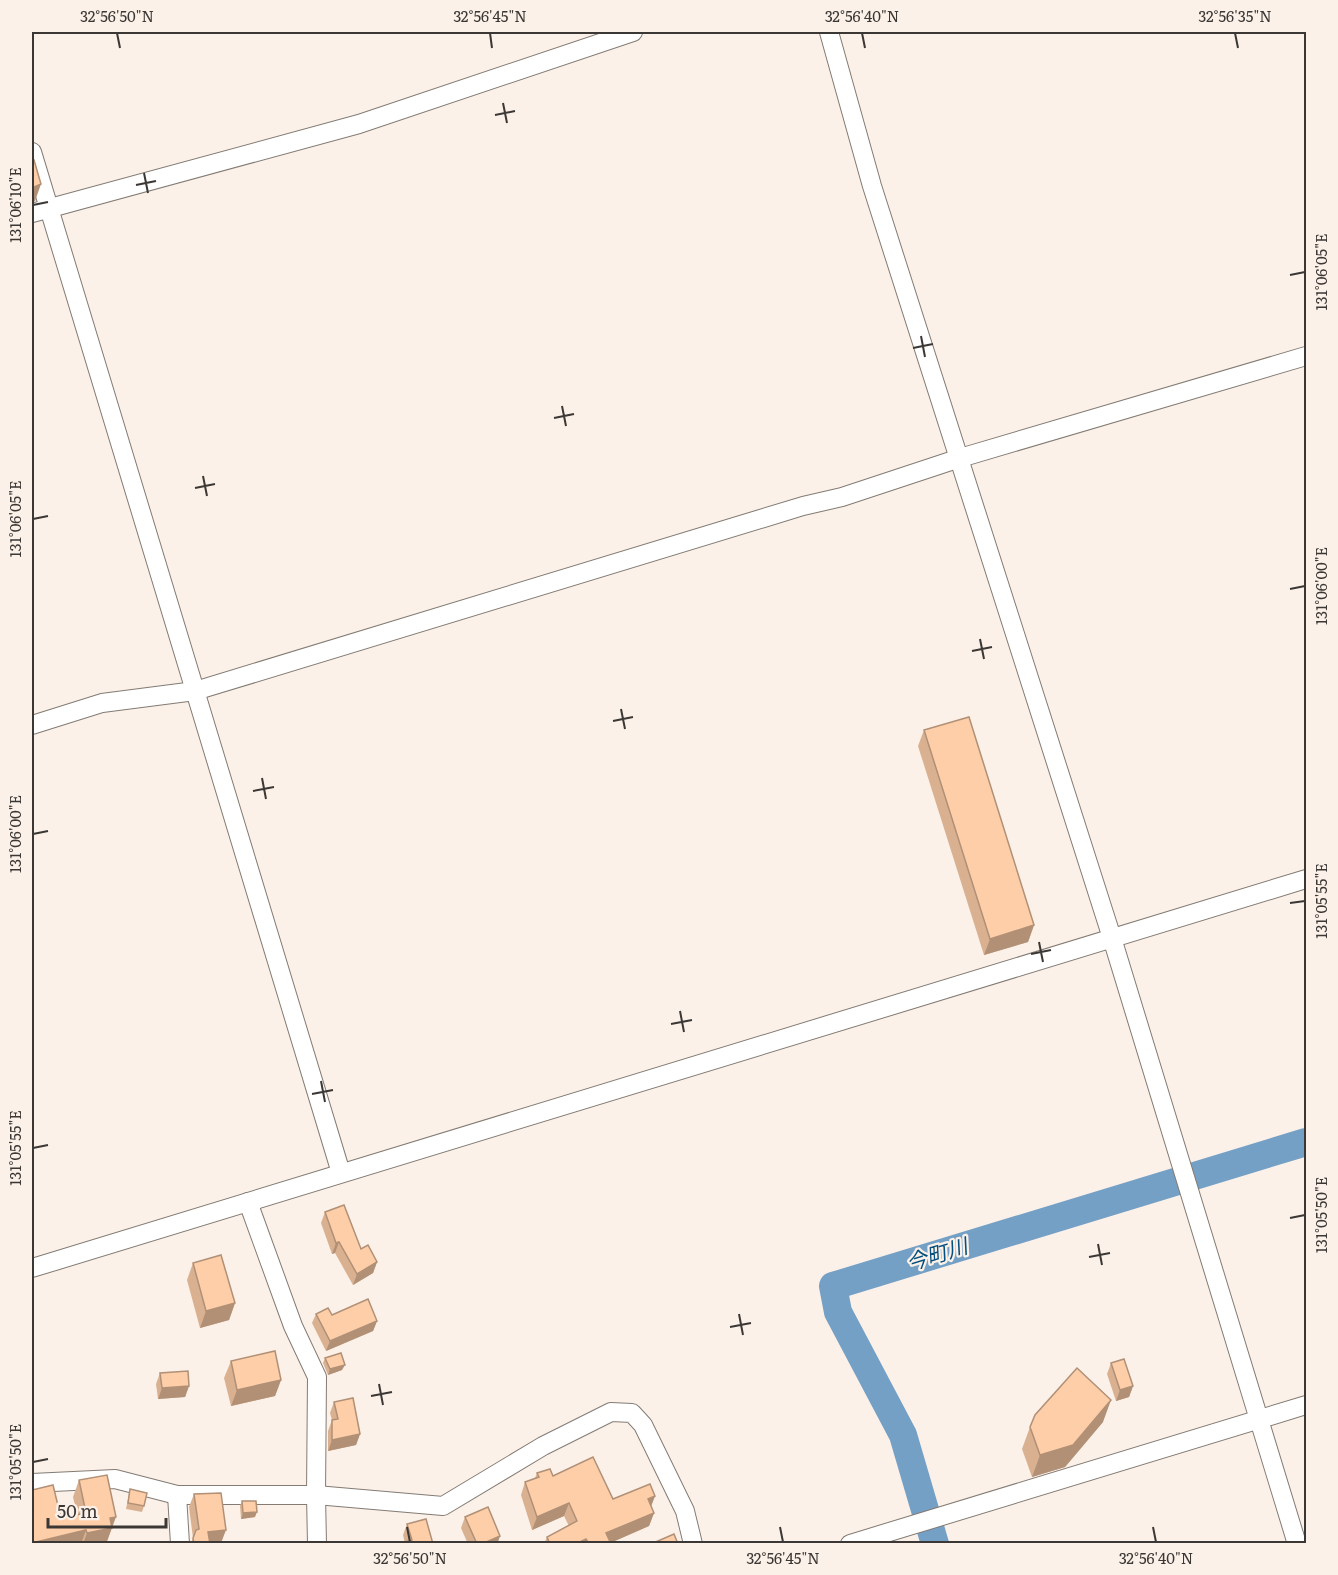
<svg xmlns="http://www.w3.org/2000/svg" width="1338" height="1575" font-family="Literata,'Noto Sans JP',serif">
  <rect width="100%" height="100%" fill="#fbf1e9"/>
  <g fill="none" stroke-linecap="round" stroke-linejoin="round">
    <!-- river -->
    <polyline stroke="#75a0c6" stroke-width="28" points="935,1544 903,1435 838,1312 833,1286 1306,1142"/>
    <defs>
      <g id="minor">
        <polyline points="829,32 872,186 1112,938 1297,1544"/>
        <polyline points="32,152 341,1173"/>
        <polyline points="32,213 359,124 633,32"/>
        <polyline points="32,725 102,703 195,691 803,506 842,497 960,458 1306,356"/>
        <polyline points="248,1202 293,1326 317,1377 316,1495 317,1544"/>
        <polyline points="32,1268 1306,879"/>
        <polyline points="32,1483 115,1479 177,1495 316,1495 443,1506 543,1446 611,1412 632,1413 643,1425 685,1511 693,1544"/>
        <polyline points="177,1495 180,1544"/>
        <polyline points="850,1544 1306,1405"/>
      </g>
    </defs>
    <!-- minor casing -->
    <use href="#minor" stroke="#837b74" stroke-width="20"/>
    <!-- minor -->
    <use href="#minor" stroke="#fff" stroke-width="18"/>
  </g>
  <!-- wall -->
  <g fill="#dab190">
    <polygon points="924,730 1034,925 1028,942 984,955 918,746"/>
    <polygon points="325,1212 361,1249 377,1262 373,1273 353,1285 335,1253 332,1254 321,1223"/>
    <polygon points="193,1263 235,1303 229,1320 200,1328 187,1280"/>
    <polygon points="316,1314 332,1315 377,1321 373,1331 326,1351 312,1323"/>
    <polygon points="325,1358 342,1370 328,1375 323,1363"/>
    <polygon points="231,1361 281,1380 275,1396 231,1406 224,1378"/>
    <polygon points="1111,1363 1133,1386 1129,1397 1116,1401 1107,1374"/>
    <polygon points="160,1373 189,1386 185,1397 158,1399 156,1384"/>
    <polygon points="334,1402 360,1434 356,1445 328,1451 328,1431 332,1420 330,1413"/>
    <polygon points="1103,1422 1065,1467 1032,1477 1022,1449 1030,1427"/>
    <polygon points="537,1473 553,1476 613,1499 655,1496 651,1506 654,1513 649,1526 610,1543 611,1544 544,1544 547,1537 569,1526 564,1516 532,1530 521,1495 525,1482 535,1478"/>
    <polygon points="79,1480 112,1527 106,1544 32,1544 32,1490 61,1518 77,1515 73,1497"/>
    <polygon points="130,1489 144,1506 142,1512 126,1509"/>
    <polygon points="194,1494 221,1543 191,1544 193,1538 189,1507"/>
    <polygon points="242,1501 255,1517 241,1519 240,1506"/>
    <polygon points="465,1517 500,1536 497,1544 468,1544 461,1528"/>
    <polygon points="407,1524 433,1544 405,1544 403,1535"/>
  </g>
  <!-- shaded-wall -->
  <g fill="#b19076">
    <polygon points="41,184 35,201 32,202 32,188"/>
    <polygon points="1034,925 1028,942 984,955 990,939"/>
    <polygon points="339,1242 335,1253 332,1254 336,1243"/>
    <polygon points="377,1262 373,1273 353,1285 357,1274"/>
    <polygon points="235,1303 229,1320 200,1328 206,1311"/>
    <polygon points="377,1321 373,1331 326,1351 330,1341"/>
    <polygon points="345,1365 342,1370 328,1375 330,1369"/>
    <polygon points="281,1380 275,1396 231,1406 237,1390"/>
    <polygon points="189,1386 185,1397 158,1399 162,1388"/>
    <polygon points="1133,1386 1129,1397 1116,1401 1120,1390"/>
    <polygon points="1111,1400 1103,1422 1065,1467 1032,1477 1040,1455"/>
    <polygon points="360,1434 356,1445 328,1451 332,1440"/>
    <polygon points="655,1496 650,1509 648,1499"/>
    <polygon points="569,1503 564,1516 532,1530 537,1517"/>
    <polygon points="257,1512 255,1517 241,1519 243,1513"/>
    <polygon points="654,1513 649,1526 608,1544 606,1533"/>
    <polygon points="116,1517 106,1544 83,1544 87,1533 110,1518"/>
    <polygon points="86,1530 81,1544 32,1544 32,1543"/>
    <polygon points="226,1530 221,1543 204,1544 208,1532"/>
    <polygon points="500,1536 497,1544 482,1544"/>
    <polygon points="586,1539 584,1544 576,1544"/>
  </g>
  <!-- building -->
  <g fill="#fdcea8" stroke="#b19076" stroke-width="1.5">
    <polygon points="34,160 41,184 32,188 32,161"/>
    <polygon points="969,717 1034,925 990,939 924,730"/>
    <polygon points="344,1205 361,1249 368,1245 377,1262 357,1274 339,1242 336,1243 325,1212"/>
    <polygon points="221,1255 235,1303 206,1311 193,1263"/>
    <polygon points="368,1299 377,1321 330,1341 316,1314 328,1308 332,1315"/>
    <polygon points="275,1351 281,1380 237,1390 231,1361"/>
    <polygon points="341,1353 345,1365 330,1369 325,1358"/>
    <polygon points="1124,1359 1133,1386 1120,1390 1111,1363"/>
    <polygon points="1077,1368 1111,1400 1073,1445 1040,1455 1030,1427 1035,1415"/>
    <polygon points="188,1371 189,1386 162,1388 160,1373"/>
    <polygon points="353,1398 360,1434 332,1440 332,1420 338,1419 334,1402"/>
    <polygon points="593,1457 613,1499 650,1484 655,1496 648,1499 654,1513 606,1533 611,1544 589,1544 586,1539 576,1544 550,1544 547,1537 577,1521 569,1503 537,1517 525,1482 539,1477 537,1473 550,1469 553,1476"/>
    <polygon points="107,1475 116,1517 110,1518 112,1528 87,1533 86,1530 32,1543 32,1522 33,1521 32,1513 32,1490 53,1485 61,1518 86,1513 79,1480"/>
    <polygon points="130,1489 147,1493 144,1506 128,1503"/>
    <polygon points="221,1493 226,1530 208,1532 210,1544 194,1544 193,1538 196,1530 199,1529 194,1494"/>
    <polygon points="242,1501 256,1501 257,1512 243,1513"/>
    <polygon points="488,1507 500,1536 482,1544 477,1544 465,1517"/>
    <polygon points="426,1519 433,1544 406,1544 405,1542 412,1540 407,1524"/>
    <polygon points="674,1534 678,1544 651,1544"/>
  </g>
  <!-- ticks -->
  <path fill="none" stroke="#3b3734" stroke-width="2" d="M117 33 120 48M490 33 492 48M862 33 865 48M1235 33 1238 48M503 103 507 123M495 115 515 111M144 173 148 193M136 185 156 181M33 205 48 202M1290 275 1305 272M921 336 925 357M913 348 933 344M562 406 566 426M554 418 574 414M203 476 207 496M195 488 215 484M33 519 48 516M1290 589 1305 586M980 639 984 659M972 651 992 647M621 709 625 729M613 721 633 717M262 778 266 799M253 791 274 787M33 834 48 831M1290 903 1305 901M1039 942 1043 962M1031 954 1051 950M680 1011 684 1032M671 1024 692 1020M321 1081 325 1102M312 1094 333 1090M33 1148 48 1145M1290 1218 1305 1215M1098 1244 1102 1265M1089 1257 1110 1253M739 1314 743 1335M730 1327 751 1323M379 1384 383 1405M371 1396 392 1392M33 1462 48 1459M407 1527 410 1542M780 1527 783 1542M1153 1527 1156 1542"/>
  <g text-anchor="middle" stroke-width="4.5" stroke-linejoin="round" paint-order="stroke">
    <!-- water labels -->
    <g font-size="21" font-style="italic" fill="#054f7f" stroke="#fbf1e9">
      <text transform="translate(937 1255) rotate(-17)" y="7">今町川</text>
    </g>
  </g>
  <!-- border -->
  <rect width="1338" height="1575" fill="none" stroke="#fbf1e9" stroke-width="66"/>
  <!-- scale -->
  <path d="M48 1518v9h118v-9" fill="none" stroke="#3b3734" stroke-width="3"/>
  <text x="57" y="1518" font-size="18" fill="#3b3734" stroke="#fbf1e9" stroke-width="4.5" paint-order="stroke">50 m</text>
  <rect x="33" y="33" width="1272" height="1509" fill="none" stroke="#3b3734" stroke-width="2"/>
  <g font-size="15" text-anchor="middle" fill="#3b3734">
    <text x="117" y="22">32°56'50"N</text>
    <text x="490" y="22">32°56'45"N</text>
    <text x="862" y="22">32°56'40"N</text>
    <text x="1235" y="22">32°56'35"N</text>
    <text transform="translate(16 205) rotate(-90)" y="5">131°06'10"E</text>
    <text transform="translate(1322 272) rotate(-90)" y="5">131°06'05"E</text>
    <text transform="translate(16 519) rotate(-90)" y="5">131°06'05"E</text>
    <text transform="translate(1322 586) rotate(-90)" y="5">131°06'00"E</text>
    <text transform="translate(16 834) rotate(-90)" y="5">131°06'00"E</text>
    <text transform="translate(1322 901) rotate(-90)" y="5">131°05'55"E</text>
    <text transform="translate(16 1148) rotate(-90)" y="5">131°05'55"E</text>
    <text transform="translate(1322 1215) rotate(-90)" y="5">131°05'50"E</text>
    <text transform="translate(16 1462) rotate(-90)" y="5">131°05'50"E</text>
    <text x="410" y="1564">32°56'50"N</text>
    <text x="783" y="1564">32°56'45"N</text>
    <text x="1156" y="1564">32°56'40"N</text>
  </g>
</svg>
